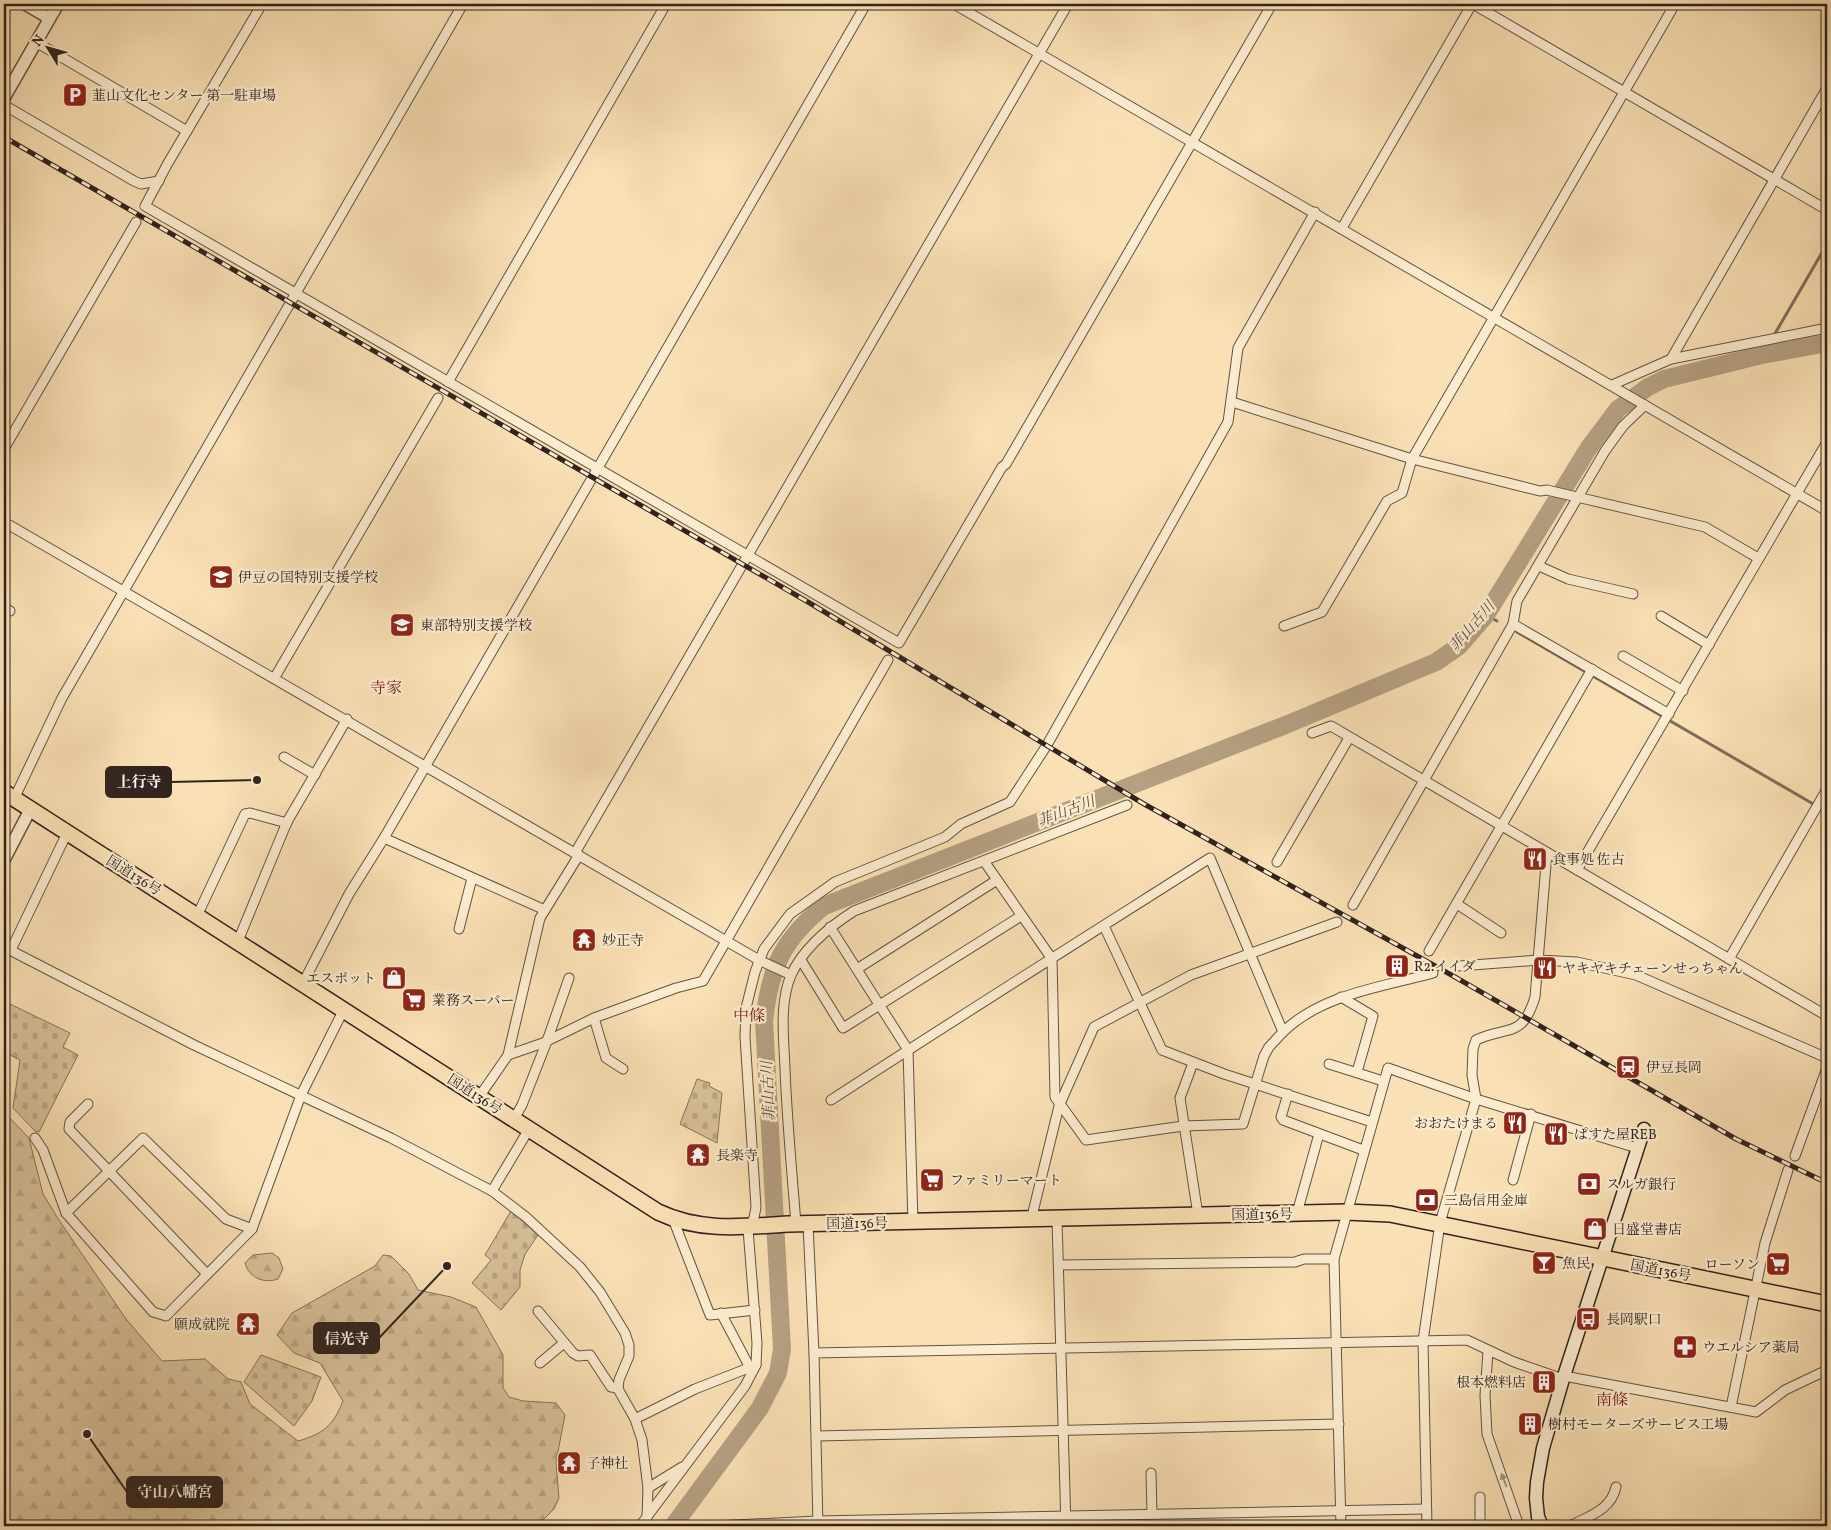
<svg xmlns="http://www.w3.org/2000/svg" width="1831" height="1530" font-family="Vollkorn,'Noto Serif JP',serif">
  <defs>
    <pattern id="forest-firs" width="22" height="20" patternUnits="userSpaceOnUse" patternTransform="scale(1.25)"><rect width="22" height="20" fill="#d8c19b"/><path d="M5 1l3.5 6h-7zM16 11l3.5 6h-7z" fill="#baa685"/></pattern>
    <pattern id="cemetery-stones" width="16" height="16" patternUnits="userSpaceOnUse" patternTransform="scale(1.25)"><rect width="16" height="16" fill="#d8c19b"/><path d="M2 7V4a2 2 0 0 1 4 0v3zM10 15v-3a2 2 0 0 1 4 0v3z" fill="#baa685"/></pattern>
  </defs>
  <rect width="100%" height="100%" fill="#fae1b5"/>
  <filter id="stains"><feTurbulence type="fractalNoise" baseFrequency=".004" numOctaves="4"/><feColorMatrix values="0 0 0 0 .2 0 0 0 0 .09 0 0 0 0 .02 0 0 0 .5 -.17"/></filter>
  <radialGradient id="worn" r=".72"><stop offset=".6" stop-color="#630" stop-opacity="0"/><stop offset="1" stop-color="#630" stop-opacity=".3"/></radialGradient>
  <!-- forest -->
  <g fill="url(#forest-firs)" stroke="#84725c">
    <path d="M4 1112 29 1138 43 1194 57 1217 126 1319 162 1361 205 1359 228 1379 241 1382 250 1404 298 1441C323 1434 333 1426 343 1401L320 1363 294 1353 277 1335 292 1313 375 1266 383 1255 391 1256 409 1274 418 1290 451 1297 476 1307 503 1355V1388L509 1397 523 1401 556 1403 565 1415 556 1462 559 1498 554 1509 537 1526H4Z"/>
    <path d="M272 1253 279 1258 283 1269 278 1279C264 1284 249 1278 245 1263L253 1255Z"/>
  </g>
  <!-- cemetery -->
  <g fill="url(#cemetery-stones)" stroke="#84725c">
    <polygon points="10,1004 70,1033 63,1047 78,1055 39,1132 35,1131 13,1108 20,1060 4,1052 4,1015"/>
    <polygon points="697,1079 710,1083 709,1086 722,1093 717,1143 680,1124"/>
    <polygon points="511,1211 538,1235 525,1254 520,1270 520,1287 501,1310 472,1283 491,1260 485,1255"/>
    <polygon points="261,1355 321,1377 312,1401 294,1426 244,1382"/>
  </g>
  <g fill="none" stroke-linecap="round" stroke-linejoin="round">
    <!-- stream -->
    <g stroke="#806e5a" stroke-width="3">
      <polyline points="1773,337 1827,244"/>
      <polyline points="1762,355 1770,342"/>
      <polyline points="1486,615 1497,621"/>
      <polyline points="1517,632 1827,812"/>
    </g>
    <!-- river -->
    <path stroke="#b5a082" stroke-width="18" d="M673 1526 760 1408 778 1373 782 1349 764 1021C770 968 782 940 824 906L1288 724 1436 662 1459 646 1486 615 1588 449 1618 409 1648 387 1664 379 1762 355 1827 343"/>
    <defs>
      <g id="minor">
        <polyline points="262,4 168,163 145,206 899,643 1002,467 1006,464 1272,4"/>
        <polyline points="954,4 1827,511"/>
        <polyline points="1473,4 1827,210"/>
        <polyline points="36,42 187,131"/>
        <polyline points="4,105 134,181 141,184 159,181"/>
        <polyline points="1342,228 1472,4"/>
        <polyline points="1671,359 1827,328"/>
        <polyline points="448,382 666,4"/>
        <polyline points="1612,385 1671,359 1827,88"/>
        <polyline points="1232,402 1412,459 1540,491 1547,490 1705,527 1758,558"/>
        <polyline points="4,449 136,222"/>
        <polyline points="4,522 759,960 791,975"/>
        <polyline points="1539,566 1568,579 1633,594"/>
        <polyline points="4,608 10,611"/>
        <polyline points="1661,616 1709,645"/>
        <polyline points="1513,624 1669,714"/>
        <polyline points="1284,626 1322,612 1387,501 1402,493 1412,459 1675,4"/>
        <polyline points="1623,656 1683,691"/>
        <polyline points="275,677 438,398"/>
        <polyline points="1312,733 1331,726 1827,1016"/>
        <polyline points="284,757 315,775"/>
        <polyline points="14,799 62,698 463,4"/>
        <polyline points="384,838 545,910"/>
        <polyline points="575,853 1068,4"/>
        <polyline points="1277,862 1349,738"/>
        <polyline points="1577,870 1827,442"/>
        <polyline points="1457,904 1501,933"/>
        <polyline points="1353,905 1513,624 1517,601 1605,451 1623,426 1645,405"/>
        <polyline points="197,916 245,814 250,813 287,823"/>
        <polyline points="1104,926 1162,1050 1224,1074 1372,1122"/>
        <polyline points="830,927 908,1050 913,1223"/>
        <polyline points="459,929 472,878"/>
        <polyline points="238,941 287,822 347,719"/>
        <polyline points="4,947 194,1045 391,1138 492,1191 526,1217 580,1267 600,1292 625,1333 629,1345 629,1356 619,1380 618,1389 635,1419 642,1440 648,1488 647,1518"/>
        <polyline points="11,950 67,833"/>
        <polyline points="1429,951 1592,669"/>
        <polyline points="1729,959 1827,789"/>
        <polyline points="801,960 843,1028 1021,916"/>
        <polyline points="1459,966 1539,960 1577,962 1636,975 1827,1058"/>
        <polyline points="857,969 997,880"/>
        <polyline points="303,983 349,894 384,838 866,4"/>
        <polyline points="1341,997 1373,1016 1357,1072"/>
        <polyline points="594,1018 606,1058 623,1069"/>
        <path d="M1283 1032C1322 994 1383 987 1433 973"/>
        <polyline points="508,1055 540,918 579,855"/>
        <polyline points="1193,1063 1180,1098 1198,1215"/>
        <polyline points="1329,1064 1383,1081"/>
        <polyline points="1288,1094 1281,1117 1283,1120 1363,1150"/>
        <polyline points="479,1097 508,1055 543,1043 594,1018 676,988 703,981 888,660"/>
        <path d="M831 1100C957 1018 1084 938 1210 858L1283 1032 1269 1047 1264 1056 1243 1124 1183 1126 1086 1140 1055 1097 1052 959 984 861"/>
        <polyline points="88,1104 70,1122 69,1129 207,1274"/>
        <polyline points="514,1119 522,1105 547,1041 569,978"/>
        <polyline points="35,1138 43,1150 66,1213 153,1312 166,1316 252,1229 301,1095 344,1009"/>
        <polyline points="1795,1156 1827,1068"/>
        <polyline points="1513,1180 1531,1114"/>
        <polyline points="492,1191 529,1129"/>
        <polyline points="66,1213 143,1138 226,1219 252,1229"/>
        <polyline points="1297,1213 1319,1134"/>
        <polyline points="673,1219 710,1315 755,1310"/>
        <polyline points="1031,1220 1059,1106 1094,1027 1191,975 1337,922"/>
        <polyline points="1057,1220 1066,1526"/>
        <path d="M796 1224C792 1173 787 1121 785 1069 784 1039 779 1004 791 975 804 947 829 927 854 911L1127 805"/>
        <polyline points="808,1224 814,1353 818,1526"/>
        <polyline points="1060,1265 1295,1262 1304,1259 1334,1259"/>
        <polyline points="538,1311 573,1353 578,1356 590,1355 611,1387 618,1388"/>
        <polyline points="721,1313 749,1366"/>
        <polyline points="1488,1351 1485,1395 1487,1434 1519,1526"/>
        <polyline points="814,1353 1467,1340 1514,1362 1563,1379"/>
        <polyline points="540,1363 564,1343"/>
        <polyline points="1564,1376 1756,1412 1785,1390 1827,1370"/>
        <polyline points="1731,1407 1765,1243 1788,1170"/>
        <polyline points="635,1419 695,1389 756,1365"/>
        <polyline points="817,1436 1339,1424"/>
        <polyline points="1151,1473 1152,1514"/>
        <polyline points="648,1488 682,1467"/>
        <polyline points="1480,1497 1480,1526"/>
        <polyline points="640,1526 745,1386 756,1365 757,1343 748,1229 754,1218 756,1207 745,1037 746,1008 755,972 764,949 790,914 835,882 945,837 961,824 1010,802 1047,745 1228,422 1238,348 1315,212"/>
        <polyline points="715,1526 817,1521 1426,1509"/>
        <polyline points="1341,1526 1334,1259 1388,1068 1476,1099 1637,1148"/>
        <path d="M1427 1526 1423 1341 1440 1223 1476 1099 1472 1075 1473 1049 1476 1040C1507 1025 1522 1040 1535 997L1547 853"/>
        <path d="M1570 1526C1589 1516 1611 1510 1616 1487"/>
      </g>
      <g id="tertiary">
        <polyline points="25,4 49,18"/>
        <polyline points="4,98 58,4"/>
        <polyline points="4,860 30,810"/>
      </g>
      <polyline id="secondary" points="1542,1526 1538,1517 1536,1498 1537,1482 1543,1448 1563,1379 1644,1129"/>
      <path id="trunk" d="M4 792 658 1212C700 1232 743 1227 788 1224L1346 1212 1390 1214 1827 1304"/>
    </defs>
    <!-- minor casing -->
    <use href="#minor" stroke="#625244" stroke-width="11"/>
    <!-- tertiary casing -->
    <use href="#tertiary" stroke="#625244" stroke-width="14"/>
    <!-- secondary casing -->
    <use href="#secondary" stroke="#30231e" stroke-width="15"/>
    <!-- trunk casing -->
    <use href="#trunk" stroke="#30231e" stroke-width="18"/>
    <!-- minor -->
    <use href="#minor" stroke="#fceccf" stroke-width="9"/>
    <!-- tertiary -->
    <use href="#tertiary" stroke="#fceccf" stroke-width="11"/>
    <!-- secondary -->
    <use href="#secondary" stroke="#fceccf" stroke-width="12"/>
    <!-- trunk -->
    <use href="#trunk" stroke="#fae1b5" stroke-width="15"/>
    <defs>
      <polyline id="rail" points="4,137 808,602 1144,804 1455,977 1736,1139 1827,1183"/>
    </defs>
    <!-- rail casing -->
    <use href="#rail" stroke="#30231e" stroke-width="5"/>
    <!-- rail -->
    <use href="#rail" stroke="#fceccf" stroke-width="3" stroke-dasharray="9" stroke-linecap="butt"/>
  </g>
  <!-- one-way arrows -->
  <defs><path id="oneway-solid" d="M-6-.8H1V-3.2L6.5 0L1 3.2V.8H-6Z" transform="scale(1.25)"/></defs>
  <use fill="#a0927f" href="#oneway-solid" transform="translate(1504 1480) rotate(-111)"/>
  <!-- icons -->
  <defs>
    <symbol id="parking-square" viewBox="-11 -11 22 22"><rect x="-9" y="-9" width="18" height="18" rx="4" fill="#8f2418" stroke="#fceccf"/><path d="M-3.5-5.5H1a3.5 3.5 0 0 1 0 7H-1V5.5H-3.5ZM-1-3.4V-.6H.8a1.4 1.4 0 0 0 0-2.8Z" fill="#fff"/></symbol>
    <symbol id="school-square" viewBox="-11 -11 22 22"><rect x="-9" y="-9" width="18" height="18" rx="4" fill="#8f2418" stroke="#fceccf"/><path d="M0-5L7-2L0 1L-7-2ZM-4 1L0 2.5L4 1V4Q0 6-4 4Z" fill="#fff"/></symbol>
    <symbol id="restaurant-square" viewBox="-11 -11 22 22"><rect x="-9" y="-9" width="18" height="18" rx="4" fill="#8f2418" stroke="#fceccf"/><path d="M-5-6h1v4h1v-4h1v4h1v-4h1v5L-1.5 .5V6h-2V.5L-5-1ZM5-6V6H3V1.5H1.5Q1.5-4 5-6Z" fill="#fff"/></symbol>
    <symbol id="temple-square" viewBox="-11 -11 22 22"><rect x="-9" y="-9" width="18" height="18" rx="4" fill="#8f2418" stroke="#fceccf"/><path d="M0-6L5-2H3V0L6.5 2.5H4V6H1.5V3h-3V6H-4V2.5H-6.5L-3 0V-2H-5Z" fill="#fff"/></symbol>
    <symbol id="building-square" viewBox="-11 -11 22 22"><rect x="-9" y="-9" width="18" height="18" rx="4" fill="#8f2418" stroke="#fceccf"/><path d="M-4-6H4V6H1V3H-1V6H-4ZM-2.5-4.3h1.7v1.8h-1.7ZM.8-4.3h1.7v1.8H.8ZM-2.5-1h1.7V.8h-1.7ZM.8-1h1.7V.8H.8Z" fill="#fff"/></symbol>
    <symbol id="shop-square" viewBox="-11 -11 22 22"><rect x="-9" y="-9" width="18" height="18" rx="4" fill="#8f2418" stroke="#fceccf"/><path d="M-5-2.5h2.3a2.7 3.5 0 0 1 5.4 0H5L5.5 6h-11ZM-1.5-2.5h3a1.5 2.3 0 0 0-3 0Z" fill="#fff"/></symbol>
    <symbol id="supermarket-square" viewBox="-11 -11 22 22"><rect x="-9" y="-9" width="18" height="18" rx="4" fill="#8f2418" stroke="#fceccf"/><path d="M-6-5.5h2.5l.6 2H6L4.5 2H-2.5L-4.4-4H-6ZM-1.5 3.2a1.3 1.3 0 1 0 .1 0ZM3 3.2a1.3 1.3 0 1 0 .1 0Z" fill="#fff"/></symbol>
    <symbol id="station-square" viewBox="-11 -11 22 22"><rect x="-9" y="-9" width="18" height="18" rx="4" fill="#8f2418" stroke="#fceccf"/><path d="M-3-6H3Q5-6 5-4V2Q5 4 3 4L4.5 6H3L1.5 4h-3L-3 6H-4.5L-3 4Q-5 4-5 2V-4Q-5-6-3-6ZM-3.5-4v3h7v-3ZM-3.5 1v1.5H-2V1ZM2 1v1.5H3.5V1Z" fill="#fff"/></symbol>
    <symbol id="bank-square" viewBox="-11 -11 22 22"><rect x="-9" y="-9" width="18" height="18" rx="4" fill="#8f2418" stroke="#fceccf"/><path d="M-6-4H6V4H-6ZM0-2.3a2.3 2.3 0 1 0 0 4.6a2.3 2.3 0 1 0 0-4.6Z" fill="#fff"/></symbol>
    <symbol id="bar-square" viewBox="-11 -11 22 22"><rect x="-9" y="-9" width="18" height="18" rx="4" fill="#8f2418" stroke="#fceccf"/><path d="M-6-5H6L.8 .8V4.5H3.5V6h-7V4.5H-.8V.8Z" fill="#fff"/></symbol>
    <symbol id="bus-square" viewBox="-11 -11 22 22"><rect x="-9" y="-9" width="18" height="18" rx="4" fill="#8f2418" stroke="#fceccf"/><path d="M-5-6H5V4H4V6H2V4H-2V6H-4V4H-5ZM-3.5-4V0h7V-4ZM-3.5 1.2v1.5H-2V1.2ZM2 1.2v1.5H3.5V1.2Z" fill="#fff"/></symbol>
    <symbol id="pharmacy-square" viewBox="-11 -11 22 22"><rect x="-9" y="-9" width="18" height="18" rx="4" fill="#8f2418" stroke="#fceccf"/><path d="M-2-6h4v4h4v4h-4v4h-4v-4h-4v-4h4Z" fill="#fff"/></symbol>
  </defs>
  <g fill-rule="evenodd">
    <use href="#parking-square" x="61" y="81" width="28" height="28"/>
    <use href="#school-square" x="207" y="563" width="28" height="28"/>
    <use href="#school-square" x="388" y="611" width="28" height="28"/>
    <use href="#restaurant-square" x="1521" y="845" width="28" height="28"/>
    <use href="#temple-square" x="570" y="926" width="28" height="28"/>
    <use href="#building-square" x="1383" y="952" width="28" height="28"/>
    <use href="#restaurant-square" x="1531" y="954" width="28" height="28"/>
    <use href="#shop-square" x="380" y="964" width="28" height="28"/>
    <use href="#supermarket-square" x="400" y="986" width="28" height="28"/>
    <use href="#station-square" x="1614" y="1053" width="28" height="28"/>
    <use href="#restaurant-square" x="1501" y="1109" width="28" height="28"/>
    <use href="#restaurant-square" x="1542" y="1120" width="28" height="28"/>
    <use href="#temple-square" x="684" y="1141" width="28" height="28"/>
    <use href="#supermarket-square" x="918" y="1166" width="28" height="28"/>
    <use href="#bank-square" x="1575" y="1170" width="28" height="28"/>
    <use href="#bank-square" x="1413" y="1186" width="28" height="28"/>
    <use href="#shop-square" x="1581" y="1215" width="28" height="28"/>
    <use href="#bar-square" x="1530" y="1249" width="28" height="28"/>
    <use href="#supermarket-square" x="1764" y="1250" width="28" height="28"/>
    <use href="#bus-square" x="1574" y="1305" width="28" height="28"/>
    <use href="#temple-square" x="234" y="1310" width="28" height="28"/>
    <use href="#pharmacy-square" x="1671" y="1333" width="28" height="28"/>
    <use href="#building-square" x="1530" y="1368" width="28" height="28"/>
    <use href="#building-square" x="1516" y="1410" width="28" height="28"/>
    <use href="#temple-square" x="555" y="1449" width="28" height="28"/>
  </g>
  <g text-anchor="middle" stroke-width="4.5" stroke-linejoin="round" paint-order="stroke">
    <!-- poi labels -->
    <g font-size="14" fill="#30231e" stroke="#fceccf" text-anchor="start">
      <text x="92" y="100">韮山文化センター 第一駐車場</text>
      <text x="238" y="582">伊豆の国特別支援学校</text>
      <text x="420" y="630">東部特別支援学校</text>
      <text x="1552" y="864">食事処 佐古</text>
      <text x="602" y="945">妙正寺</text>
      <text x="1414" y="971">R2.イイダ</text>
      <text x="1562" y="973">ヤキヤキチェーンせっちゃん</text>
      <text x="376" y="983" text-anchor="end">エスポット</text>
      <text x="432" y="1005">業務スーパー</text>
      <text x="1646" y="1072">伊豆長岡</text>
      <text x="1498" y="1128" text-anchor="end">おおたけまる</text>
      <text x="1574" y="1139">ぱすた屋REB</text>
      <text x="716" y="1160">長楽寺</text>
      <text x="950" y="1185">ファミリーマート</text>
      <text x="1606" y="1189">スルガ銀行</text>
      <text x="1444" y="1205">三島信用金庫</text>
      <text x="1612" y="1234">日盛堂書店</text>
      <text x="1562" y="1268">魚民</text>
      <text x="1760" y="1269" text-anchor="end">ローソン</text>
      <text x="1606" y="1324">長岡駅口</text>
      <text x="230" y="1329" text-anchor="end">願成就院</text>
      <text x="1702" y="1352">ウエルシア薬局</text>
      <text x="1526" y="1387" text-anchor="end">根本燃料店</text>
      <text x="1548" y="1429">樹村モーターズサービス工場</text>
      <text x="586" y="1468">子神社</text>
    </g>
    <!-- street labels -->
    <g font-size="14" fill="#30231e" stroke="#fceccf">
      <text transform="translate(134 875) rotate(32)" y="5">国道136号</text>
      <text transform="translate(475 1094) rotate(33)" y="5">国道136号</text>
      <text transform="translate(1262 1214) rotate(-1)" y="5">国道136号</text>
      <text transform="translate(857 1223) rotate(-1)" y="5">国道136号</text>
      <text transform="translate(1661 1270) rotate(11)" y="5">国道136号</text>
    </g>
    <!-- water labels -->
    <g font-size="15" font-style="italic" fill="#5f4f41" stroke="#fceccf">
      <text transform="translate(1472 626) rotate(-49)" y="5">菲山古川</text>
      <text transform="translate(1066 811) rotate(-21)" y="5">菲山古川</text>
      <text transform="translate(768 1091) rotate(-93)" y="5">菲山古川</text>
    </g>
    <!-- quarter labels -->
    <g font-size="16" fill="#7a1f14" stroke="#fceccf">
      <text x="386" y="693">寺家</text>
      <text x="749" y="1021">中條</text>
      <text x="1612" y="1405">南條</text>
    </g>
  </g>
  <!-- callouts -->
  <path fill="none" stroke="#30231e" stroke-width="2" d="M257 780L171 782M447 1266L379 1338M87 1434L127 1492"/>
  <g fill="#30231e" stroke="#fceccf" stroke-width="2">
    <circle cx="257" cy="780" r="5"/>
    <circle cx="447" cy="1266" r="5"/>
    <circle cx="87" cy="1434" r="5"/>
  </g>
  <g fill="#30231e" stroke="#30231e" stroke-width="2">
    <rect x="106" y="767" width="65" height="30" rx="5"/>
    <rect x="314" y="1323" width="65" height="30" rx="5"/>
    <rect x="127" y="1477" width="95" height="30" rx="5"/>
  </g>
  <g font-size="15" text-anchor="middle" font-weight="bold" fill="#fff">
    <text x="139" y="787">上行寺</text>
    <text x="347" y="1344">信光寺</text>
    <text x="175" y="1497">守山八幡宮</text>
  </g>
  <!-- margin -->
  <rect width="1831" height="1530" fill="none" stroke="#fae1b5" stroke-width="20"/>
  <rect x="5" y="5" width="1821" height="1520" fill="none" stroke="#30231e" stroke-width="2.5"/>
  <rect x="10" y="10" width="1811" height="1510" fill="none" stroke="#30231e"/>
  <!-- north arrow -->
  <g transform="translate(48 48) rotate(307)" stroke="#fceccf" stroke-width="4" paint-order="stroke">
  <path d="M0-4L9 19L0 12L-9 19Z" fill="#30231e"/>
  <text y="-8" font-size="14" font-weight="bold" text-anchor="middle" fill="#30231e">N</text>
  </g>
  <rect width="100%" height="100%" filter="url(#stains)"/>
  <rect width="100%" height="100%" fill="url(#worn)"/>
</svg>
